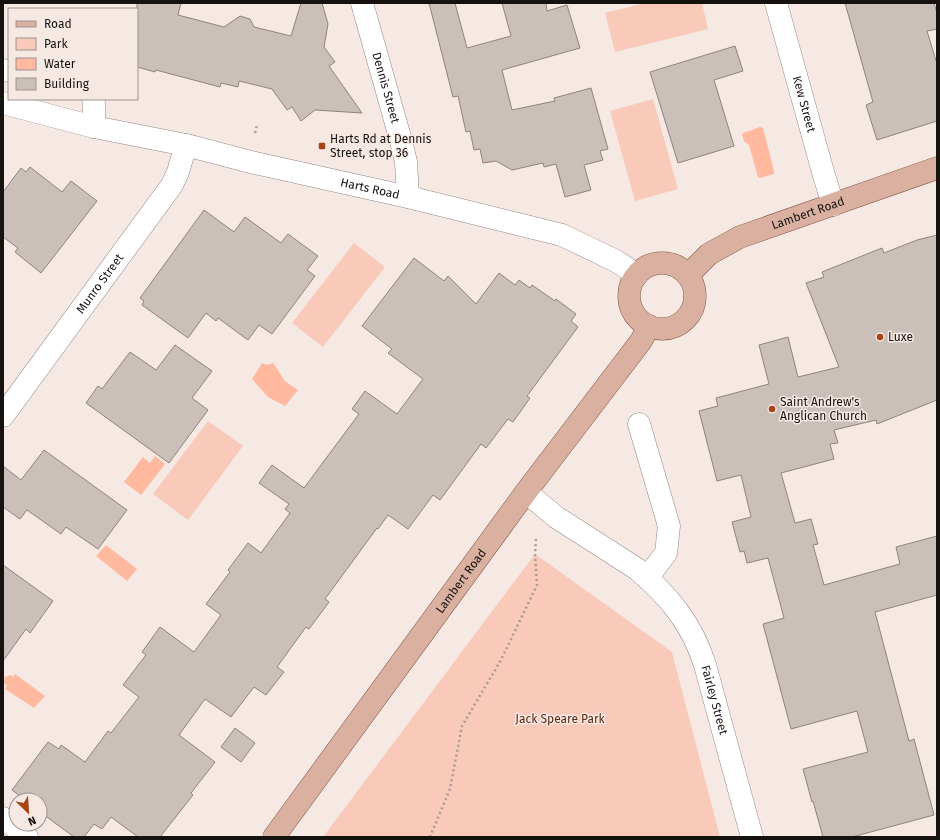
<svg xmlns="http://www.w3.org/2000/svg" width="940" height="840" font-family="'Fira Sans',sans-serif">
  <rect width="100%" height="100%" fill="#f6e9e4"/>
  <!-- green -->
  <g fill="#f9cab9">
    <polygon points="645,3 702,3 708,29 615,52 605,13"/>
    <polygon points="653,99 678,189 635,201 610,111"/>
    <polygon points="354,243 385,267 323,347 292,323"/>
    <polygon points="208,421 243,446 188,520 153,494"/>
    <polygon points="535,554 672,652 720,837 323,837"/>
  </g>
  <!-- water -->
  <g fill="#feb99e">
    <polygon points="760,127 763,128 774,171 774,174 760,178 758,177 749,145 744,141 742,134 743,133"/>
    <polygon points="262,363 267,365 273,363 285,381 298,390 285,406 268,397 252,379"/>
    <polygon points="155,456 165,464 141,495 124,482 143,457 150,463"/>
    <polygon points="106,545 137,569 127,581 96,556"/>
    <polygon points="15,674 45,696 34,708 5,689 7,686 4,683 5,677 10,675 13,677"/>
  </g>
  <!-- building -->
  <g fill="#cbbfba" stroke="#8f837f">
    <polygon points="137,3 181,3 178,15 224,27 240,16 250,19 254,27 291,36 301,3 322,3 328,24 324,47 335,62 329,66 362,113 315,110 301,121 292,107 287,110 272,89 239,81 238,87 221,83 220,87 156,70 155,72 137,67"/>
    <polygon points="429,3 455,3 467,48 511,36 502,3 546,3 547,11 567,5 580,48 502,70 512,110 555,101 554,98 591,88 608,149 600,151 603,160 584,165 591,190 565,197 556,164 544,167 543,163 512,170 496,161 483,163 480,149 474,150 470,131 466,132 458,96 453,97"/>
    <polygon points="845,3 934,3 937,13 937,29 927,31 937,64 937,121 877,140 866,105 873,102"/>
    <polygon points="735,46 743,71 714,80 734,146 678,163 650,72"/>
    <polygon points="30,167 62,192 71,181 97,201 41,273 15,252 18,248 3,237 3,192 21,168 26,172"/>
    <polygon points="204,210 234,232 245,217 281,243 288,234 318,256 307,270 315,276 272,334 259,325 248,340 218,318 216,321 206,313 188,338 142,305 144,301 140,298"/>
    <polygon points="937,235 937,400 877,424 876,420 834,430 838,443 830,444 834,459 781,473 795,523 811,519 818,544 813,545 824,585 900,564 896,547 937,536 937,595 875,612 909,741 914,739 934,815 852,837 823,837 813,801 812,802 803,769 868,752 857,711 791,729 763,624 784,618 768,558 747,563 744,551 740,552 732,522 751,517 741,475 717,481 699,411 718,406 716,398 769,384 759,345 788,337 798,377 839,367 806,283 824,277 822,272 882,248 884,253 917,240"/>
    <polygon points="414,258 444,281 448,276 476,304 499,273 515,285 519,280 530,288 532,285 555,301 556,299 576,314 571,321 578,327 527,396 530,398 513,422 508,419 486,448 481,444 440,500 433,495 408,529 388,515 378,529 377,528 325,599 329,602 309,629 306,627 277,667 284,672 266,695 254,687 231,717 205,699 179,735 215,762 191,793 193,795 160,837 138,837 111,817 102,829 94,824 84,837 74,837 40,812 40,800 25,800 12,790 48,742 59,749 61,745 85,762 108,731 111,733 139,697 123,685 146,655 142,652 160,627 194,652 221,615 206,604 230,572 228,570 248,543 261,553 290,513 285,509 289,504 259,483 272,465 304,488 359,414 352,409 365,391 397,414 423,379 388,353 392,349 362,326"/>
    <polygon points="175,345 212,371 192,398 208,410 169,463 86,403 98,386 102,389 130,352 156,370"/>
    <polygon points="44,450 127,510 98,549 66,527 61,534 27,510 20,519 3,507 3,466 21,480"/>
    <polygon points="3,565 53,601 30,633 26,629 3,661"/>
    <polygon points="235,728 255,743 241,762 221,747"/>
  </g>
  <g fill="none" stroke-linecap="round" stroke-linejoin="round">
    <defs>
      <g id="minor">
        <path id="s1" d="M362 3 401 141 406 162 408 197"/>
        <path id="s2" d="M776 3 823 172 833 205"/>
        <polyline points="3,70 9,71"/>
        <polyline points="93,99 94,104 94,127"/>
        <path id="s3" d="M3 103 94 127 186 145 255 163 408 197 562 235 616 261 637 275"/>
        <path id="s4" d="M3 416 172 185 178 172 186 145"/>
        <polyline points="639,424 669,526 666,553 647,578"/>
        <path id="s5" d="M526 492 556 517 637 569C670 597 692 624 705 665L752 837"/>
        <polyline points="3,818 27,837"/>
      </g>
      <g id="major">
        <circle cx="662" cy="296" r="33"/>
        <path id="s6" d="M688 275 709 254 740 237 937 168"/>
        <path id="s7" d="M274 837 526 492 641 341 649 326"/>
      </g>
    </defs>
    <!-- minor casing -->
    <use href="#minor" stroke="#938783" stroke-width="23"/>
    <!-- major casing -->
    <use href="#major" stroke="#865644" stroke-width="23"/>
    <!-- path -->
    <g stroke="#a59b97" stroke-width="2.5" stroke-dasharray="2 3" stroke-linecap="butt">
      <polyline points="255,133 257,125"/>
      <polyline points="430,837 450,789 462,726 501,660 537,585 535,554 536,539"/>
    </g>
    <!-- minor -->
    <use href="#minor" stroke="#fff" stroke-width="22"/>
    <!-- major -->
    <use href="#major" stroke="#dab0a0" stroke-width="22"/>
  </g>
  <!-- markers -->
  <g fill="#a84314" stroke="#f6e9e4" stroke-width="1.5">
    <rect x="318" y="142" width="8" height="8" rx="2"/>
    <circle cx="880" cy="337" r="4"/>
    <circle cx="772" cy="409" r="4"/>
  </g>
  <g text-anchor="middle" stroke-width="3" stroke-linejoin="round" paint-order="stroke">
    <!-- street labels -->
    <g font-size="12" fill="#161210" stroke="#f6e9e4">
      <text dy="4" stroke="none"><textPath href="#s1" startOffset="88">Dennis Street</textPath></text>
      <text dy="4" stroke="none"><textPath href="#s2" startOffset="105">Kew Street</textPath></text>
      <text dy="4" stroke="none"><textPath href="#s3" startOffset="377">Harts Road</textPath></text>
      <text dy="4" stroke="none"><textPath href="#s6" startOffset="137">Lambert Road</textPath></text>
      <text dy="4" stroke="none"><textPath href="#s4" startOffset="164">Munro Street</textPath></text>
      <text dy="4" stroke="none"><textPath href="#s7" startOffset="317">Lambert Road</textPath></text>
      <text dy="4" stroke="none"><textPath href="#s5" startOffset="291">Fairley Street</textPath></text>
    </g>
    <!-- poi labels -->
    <g font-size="12" fill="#161210" stroke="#f6e9e4" text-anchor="start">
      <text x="330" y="143">Harts Rd at Dennis<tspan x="330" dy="14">Street, stop 36</tspan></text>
      <text x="888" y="341">Luxe</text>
      <text x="780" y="406">Saint Andrew's<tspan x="780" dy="14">Anglican Church</tspan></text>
    </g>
    <!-- park labels -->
    <g font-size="12" fill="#5f2a14" stroke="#f6e9e4">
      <text x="560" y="723">Jack Speare Park</text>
    </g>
  </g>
  <!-- border -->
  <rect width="940" height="840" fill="none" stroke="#161210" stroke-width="8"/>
  <!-- legend -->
  <rect x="8" y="8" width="130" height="92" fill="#f6e9e4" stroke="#9c938f"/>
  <rect x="16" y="21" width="20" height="6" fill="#dab0a0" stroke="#9c938f"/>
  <text x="44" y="28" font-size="12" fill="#161210">Road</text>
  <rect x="16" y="38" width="20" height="12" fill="#f9cab9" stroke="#9c938f"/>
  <text x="44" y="48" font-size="12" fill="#161210">Park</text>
  <rect x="16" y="58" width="20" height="12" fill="#feb99e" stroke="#9c938f"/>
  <text x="44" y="68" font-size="12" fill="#161210">Water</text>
  <rect x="16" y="78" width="20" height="12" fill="#cbbfba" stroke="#9c938f"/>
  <text x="44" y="88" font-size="12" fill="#161210">Building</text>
  <!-- north arrow -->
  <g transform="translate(28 812) rotate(155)"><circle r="19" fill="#f6e9e4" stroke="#9c938f"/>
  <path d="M0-3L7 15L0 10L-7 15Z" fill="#a84314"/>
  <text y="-6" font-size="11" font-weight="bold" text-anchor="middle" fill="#161210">N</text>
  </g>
</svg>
